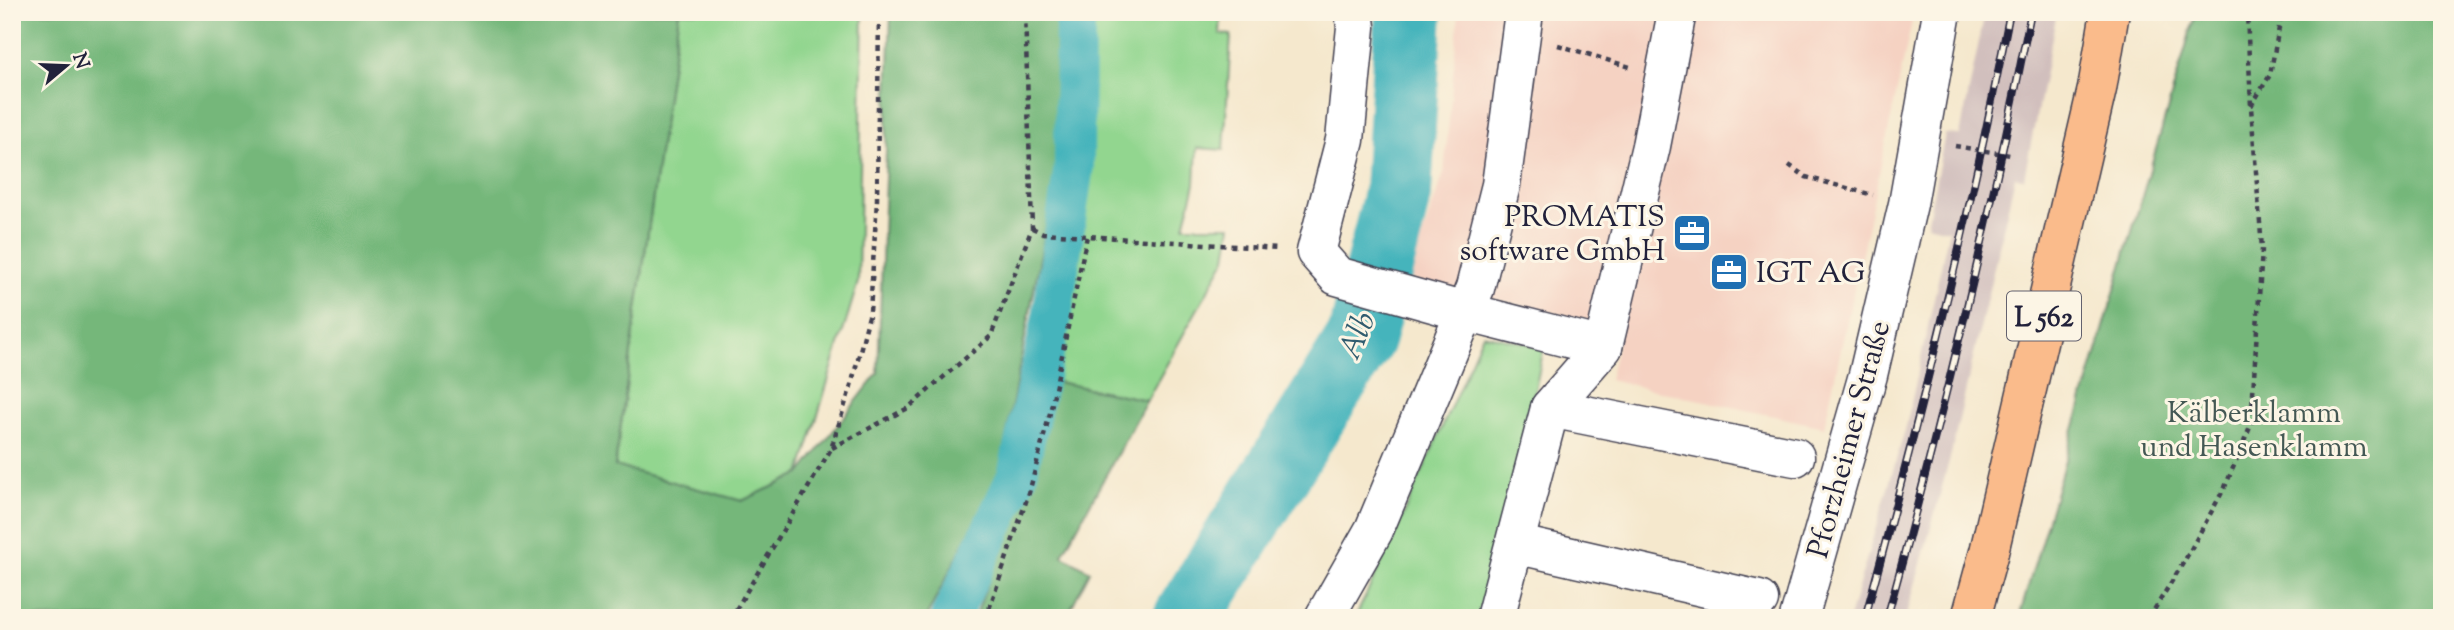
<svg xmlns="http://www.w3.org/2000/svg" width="2454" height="630" font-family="'Sorts Mill Goudy',serif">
  <rect width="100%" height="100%" fill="#fcf5e5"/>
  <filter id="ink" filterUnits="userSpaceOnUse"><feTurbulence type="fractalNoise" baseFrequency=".0143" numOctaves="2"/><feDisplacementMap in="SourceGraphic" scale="14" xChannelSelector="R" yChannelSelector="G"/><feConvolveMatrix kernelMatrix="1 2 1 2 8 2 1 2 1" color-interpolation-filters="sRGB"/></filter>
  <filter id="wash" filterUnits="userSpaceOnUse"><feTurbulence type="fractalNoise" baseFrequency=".00686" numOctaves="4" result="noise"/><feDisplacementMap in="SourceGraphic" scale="28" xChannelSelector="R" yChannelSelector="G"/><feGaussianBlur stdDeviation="1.57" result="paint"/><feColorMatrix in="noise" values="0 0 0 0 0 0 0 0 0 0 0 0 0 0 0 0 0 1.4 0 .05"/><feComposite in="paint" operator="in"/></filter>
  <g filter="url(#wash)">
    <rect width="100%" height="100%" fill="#f5e8cd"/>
    <!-- built -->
    <polygon fill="#f5d2c2" points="1459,12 1914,12 1824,427 1609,380 1621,328 1407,279 1444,173"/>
    <!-- industrial -->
    <polygon fill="#d1bfbd" points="1985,12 2057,12 2024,178 2015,177 1951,454 1906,618 1849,618 1906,427 1949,230 1927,225 1945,134 1960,135"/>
    <!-- green -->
    <g fill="#92d68f" stroke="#5a7c65" stroke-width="2">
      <polygon points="679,12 863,12 858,282 800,474 742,501 615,467"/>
      <polygon points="1091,12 1221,12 1220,34 1231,35 1224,150 1197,148 1195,184 1184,226 1231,226 1226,258 1147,400 1052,381 1076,242 1085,203"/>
      <polygon points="1483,334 1544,347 1488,618 1355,618 1390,545"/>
    </g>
    <!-- forest -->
    <g fill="#75b77a" stroke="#4c6c5a" stroke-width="2">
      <polygon points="12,12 679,12 615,466 742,501 800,474 878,373 891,12 1059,12 1057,169 999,474 926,618 12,618"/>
      <polygon points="2196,12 2442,12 2442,618 2019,618"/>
      <polygon points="1052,381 1147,400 1062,555 1090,571 1066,618 975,618 1016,506"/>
    </g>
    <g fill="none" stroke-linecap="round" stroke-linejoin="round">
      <!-- canal -->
      <polyline stroke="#44b4bc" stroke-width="40" points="950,618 1017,476 1052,317 1074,165 1075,12"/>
      <!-- river -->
      <polyline stroke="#44b4bc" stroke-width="68" points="1187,618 1362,336 1398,191 1409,12"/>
    </g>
  </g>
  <g filter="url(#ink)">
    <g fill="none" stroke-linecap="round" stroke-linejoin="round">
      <defs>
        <g id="minor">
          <polyline points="1354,12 1356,27 1345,140 1316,252 1337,276 1465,312 1603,347 1550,408 1495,618"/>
          <polyline points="1603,347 1651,146 1677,12"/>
          <polyline points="1550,408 1795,457"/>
          <polyline points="1515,544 1759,600"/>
          <polyline points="1324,618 1374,530 1475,288 1501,185 1524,12"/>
          <polyline points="1799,618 1868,375 1908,204 1942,12"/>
        </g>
        <polyline id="major" points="1971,618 1989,552 2097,89 2110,12"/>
      </defs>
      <!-- minor casing -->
      <use href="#minor" stroke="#424051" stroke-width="41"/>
      <!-- major casing -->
      <use href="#major" stroke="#424051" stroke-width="41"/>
      <!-- path -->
      <g stroke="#424051" stroke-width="4.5" stroke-dasharray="5 5" stroke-linecap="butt">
        <polyline points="1558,45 1630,67"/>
        <polyline points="2251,106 2270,75 2282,12"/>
        <polyline points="1955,146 2010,155"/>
        <polyline points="1789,165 1806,177 1873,195"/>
        <polyline points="1032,228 1043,233 1278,249"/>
        <polyline points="832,448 908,408 991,336 1032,228 1025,12"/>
        <polyline points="731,618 831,449 851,386 870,312 877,200 879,12"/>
        <polyline points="986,618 1029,493 1050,413 1087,236"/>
        <polyline points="2149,618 2185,560 2225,487 2251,425 2262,249 2251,107 2247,12"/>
      </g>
      <!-- minor -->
      <use href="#minor" stroke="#fff" stroke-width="38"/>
      <!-- major -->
      <use href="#major" stroke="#fabb8b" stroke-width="38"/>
      <defs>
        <g id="rail">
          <path d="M1865 618C1920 417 1970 216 2010 12"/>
          <path d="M1887 618C1942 418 1991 216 2031 12"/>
        </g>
      </defs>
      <!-- rail casing -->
      <use href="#rail" stroke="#22223b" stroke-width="8"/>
      <!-- rail -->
      <use href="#rail" stroke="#fcf5e5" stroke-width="5" stroke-dasharray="16" stroke-linecap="butt"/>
    </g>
  </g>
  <!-- icons -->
  <defs>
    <symbol id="office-square" viewBox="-11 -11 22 22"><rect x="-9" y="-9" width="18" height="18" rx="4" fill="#1f6fb2" stroke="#fcf5e5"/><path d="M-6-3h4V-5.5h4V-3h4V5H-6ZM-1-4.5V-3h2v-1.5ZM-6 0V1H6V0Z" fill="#fff"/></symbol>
  </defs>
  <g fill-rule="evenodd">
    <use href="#office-square" x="1670" y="211" width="44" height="44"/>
    <use href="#office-square" x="1707" y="250" width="44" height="44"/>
  </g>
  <g text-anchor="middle" stroke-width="6" stroke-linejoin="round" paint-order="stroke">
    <!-- shield labels -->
    <rect fill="#fcf5e5" stroke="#63616e" stroke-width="2" x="2007" y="291.5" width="74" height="49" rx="5"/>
    <g font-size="28" font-weight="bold" fill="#22223b">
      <text x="2044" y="326">L 562</text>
    </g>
    <!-- poi labels -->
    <g font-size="30" fill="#22223b" stroke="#fcf5e5" text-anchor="end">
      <text x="1665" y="226">PROMATIS<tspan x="1665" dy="34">software GmbH</tspan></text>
      <text x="1756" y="282" text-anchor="start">IGT AG</text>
    </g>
    <!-- park labels -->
    <g font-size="30" fill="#445854" stroke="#fcf5e5">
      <text x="2254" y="422">Kälberklamm<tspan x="2254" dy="34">und Hasenklamm</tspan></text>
    </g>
    <!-- street labels -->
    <g font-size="30" fill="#22223b" stroke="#fcf5e5">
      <text transform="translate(1848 439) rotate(-75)" y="10">Pforzheimer Straße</text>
    </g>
    <!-- water labels -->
    <g font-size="32" font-style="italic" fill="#305c6f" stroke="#fcf5e5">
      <text transform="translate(1356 335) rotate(-67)" y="11">Alb</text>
    </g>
  </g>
  <!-- margin -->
  <rect width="2454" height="630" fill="none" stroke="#fcf5e5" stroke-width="42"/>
  <!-- north arrow -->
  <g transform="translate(66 66) rotate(71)" stroke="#fcf5e5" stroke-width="5" paint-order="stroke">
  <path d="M0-5L12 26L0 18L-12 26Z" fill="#22223b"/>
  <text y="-10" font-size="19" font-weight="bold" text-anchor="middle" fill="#22223b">N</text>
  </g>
</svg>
